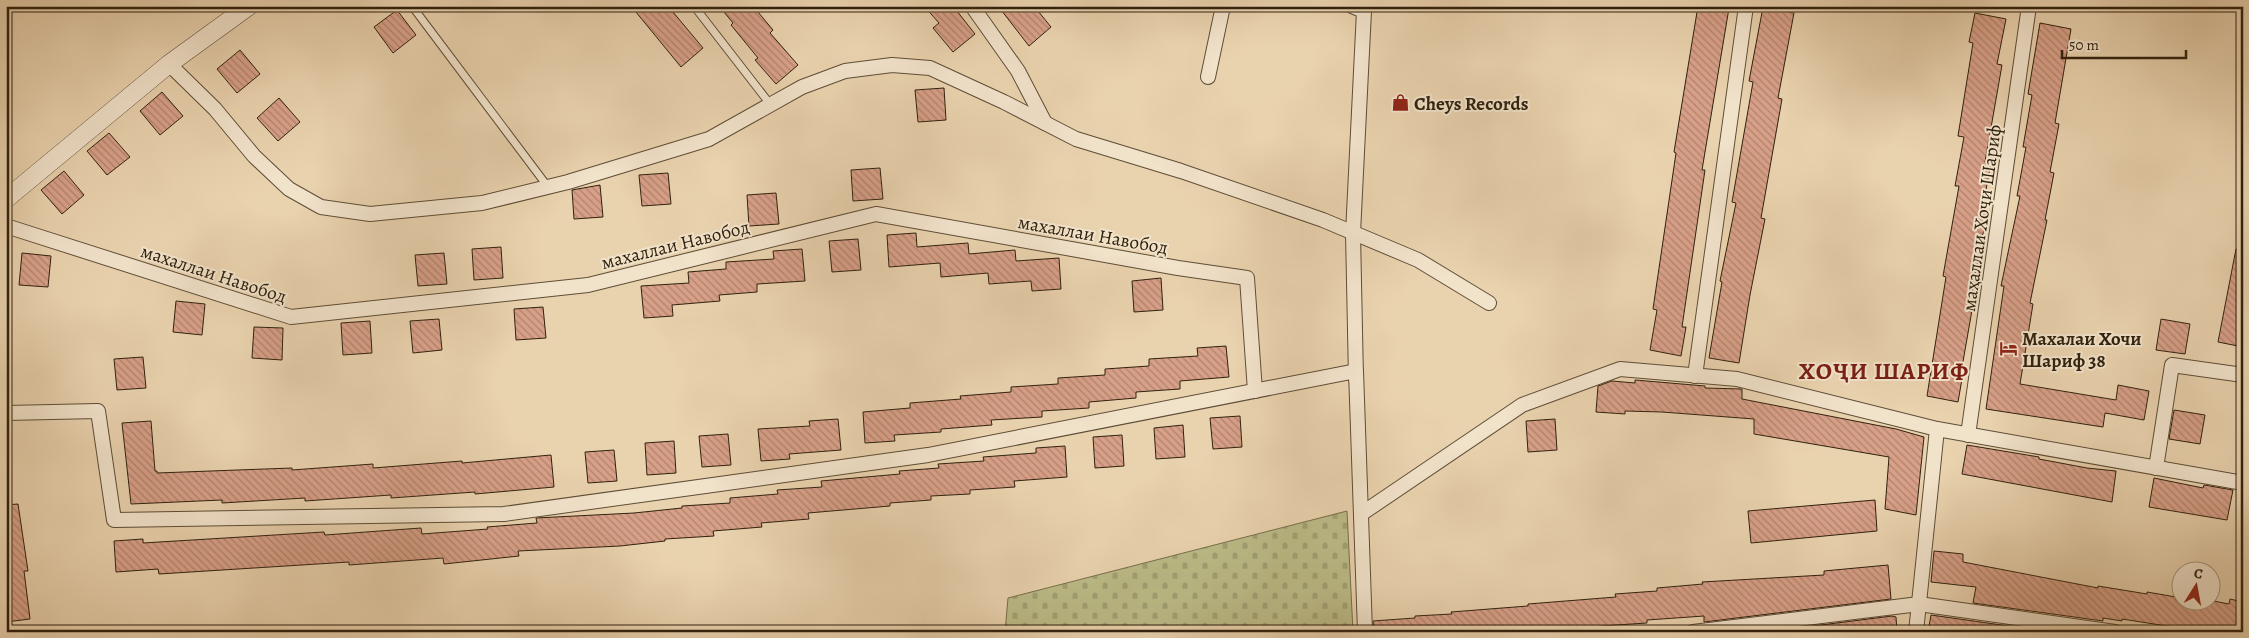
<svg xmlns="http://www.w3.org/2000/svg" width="2249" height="638" font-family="Alegreya,serif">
  <defs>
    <pattern id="cemetery-stones" width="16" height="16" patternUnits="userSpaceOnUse" patternTransform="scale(1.25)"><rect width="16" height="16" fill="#bbbb87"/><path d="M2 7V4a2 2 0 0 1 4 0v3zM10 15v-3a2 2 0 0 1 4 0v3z" fill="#a1a073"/></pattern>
    <pattern id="building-back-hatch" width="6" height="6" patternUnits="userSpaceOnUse" patternTransform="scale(1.25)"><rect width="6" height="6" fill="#d8a088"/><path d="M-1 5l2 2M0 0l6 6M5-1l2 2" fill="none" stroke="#b0826e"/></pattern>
  </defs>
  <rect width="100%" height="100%" fill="#e9d2ae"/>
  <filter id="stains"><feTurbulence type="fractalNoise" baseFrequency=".004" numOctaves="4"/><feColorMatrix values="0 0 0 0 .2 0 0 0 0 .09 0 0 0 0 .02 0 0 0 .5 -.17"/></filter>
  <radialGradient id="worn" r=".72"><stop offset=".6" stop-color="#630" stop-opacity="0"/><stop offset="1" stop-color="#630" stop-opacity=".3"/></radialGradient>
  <!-- cemetery -->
  <polygon fill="url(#cemetery-stones)" stroke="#766e4a" points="1347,511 1353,632 1005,632 1008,598"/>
  <!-- building -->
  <g fill="url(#building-back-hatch)" stroke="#30210e">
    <polygon points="631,6 668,6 703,48 681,67"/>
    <polygon points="719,6 753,6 773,30 770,33 798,65 776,84 755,60 758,58 731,25 733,23"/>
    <polygon points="924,6 953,6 975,34 953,52 933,28 939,23"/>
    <polygon points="998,6 1034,6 1051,27 1029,46"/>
    <polygon points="1698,6 1729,8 1702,170 1705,170 1682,327 1686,327 1681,356 1650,350 1657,310 1653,309 1676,153 1674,152"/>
    <polygon points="1763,7 1794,13 1778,98 1782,99 1761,218 1765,219 1750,295 1739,363 1709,358 1722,282 1720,281 1736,203 1732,202 1753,82 1749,81"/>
    <polygon points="397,10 416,35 393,53 374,27"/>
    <polygon points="1975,13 2006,19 1997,64 2002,65 1985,162 1991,163 1982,211 1987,212 1972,293 1975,293 1961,373 1963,373 1958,402 1927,396 1946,277 1943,276 1959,186 1955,186 1964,137 1958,136 1973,43 1969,42"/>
    <polygon points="2040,23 2071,29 2055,123 2059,124 2050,172 2054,173 2045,220 2047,220 2030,303 2033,304 2020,384 2116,400 2118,385 2149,391 2144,420 2105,413 2103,427 1986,409 2004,286 2001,286 2020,196 2017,196 2026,147 2023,147 2032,95 2028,94"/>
    <polygon points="240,50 260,74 237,93 217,69"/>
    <polygon points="944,88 946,120 918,122 915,90"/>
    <polygon points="162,92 183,116 160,135 140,111"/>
    <polygon points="279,98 300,122 278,141 257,118"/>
    <polygon points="109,133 130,157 107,175 87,151"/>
    <polygon points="880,168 883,199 853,201 851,170"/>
    <polygon points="64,171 84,195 62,214 41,190"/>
    <polygon points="668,173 671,204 642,206 639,175"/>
    <polygon points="600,185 603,217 574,219 572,190"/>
    <polygon points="776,193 779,224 749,226 747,195"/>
    <polygon points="916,233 917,247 968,243 969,254 1015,250 1016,261 1059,258 1061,289 1032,291 1031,281 989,284 988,273 941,277 940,263 889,267 887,235"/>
    <polygon points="858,239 861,270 832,272 829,241"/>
    <polygon points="501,247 503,278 474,280 472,249"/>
    <polygon points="802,249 805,281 757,284 757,292 719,295 720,301 672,305 673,316 644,318 641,286 689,283 688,272 726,269 726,262 774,259 773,251"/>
    <polygon points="2236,249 2243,250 2243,347 2218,342"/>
    <polygon points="22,253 51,256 48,287 19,285"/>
    <polygon points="444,253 447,284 418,286 415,255"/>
    <polygon points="1161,278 1163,310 1134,312 1132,281"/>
    <polygon points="176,301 205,304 202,335 173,332"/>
    <polygon points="543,307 546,338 516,340 514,309"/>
    <polygon points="439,319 442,350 413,353 410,321"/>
    <polygon points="2161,319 2190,324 2185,354 2156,350"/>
    <polygon points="370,321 372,353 343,355 341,323"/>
    <polygon points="254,327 283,328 282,360 252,358"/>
    <polygon points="1226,346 1229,377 1180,381 1180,389 1136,392 1136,398 1089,402 1089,408 1042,411 1042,417 991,420 992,425 941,429 941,432 894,435 895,441 865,443 863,412 910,408 910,403 961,399 960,396 1011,392 1011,387 1058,384 1058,378 1105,375 1105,369 1149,366 1149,359 1198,356 1197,348"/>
    <polygon points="143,357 146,388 117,390 114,359"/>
    <polygon points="1635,380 1705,386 1705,388 1742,389 1742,399 1896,429 1924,437 1916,515 1885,509 1889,457 1754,434 1754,419 1662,412 1625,411 1625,414 1596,412 1598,386 1612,381 1635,383"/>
    <polygon points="2174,410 2205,415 2200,444 2169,439"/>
    <polygon points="1240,416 1242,447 1213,449 1210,418"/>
    <polygon points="838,419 841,450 789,454 790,459 761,461 758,429 810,426 809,421"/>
    <polygon points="1555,419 1557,450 1528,452 1526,421"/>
    <polygon points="151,421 155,471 157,471 157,473 292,468 292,470 373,464 373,468 462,461 462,463 551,455 554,487 475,494 475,492 391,498 391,495 305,501 305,498 222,503 222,500 131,504 122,423"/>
    <polygon points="1183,425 1185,457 1156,459 1154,428"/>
    <polygon points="728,434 731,465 702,467 699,436"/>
    <polygon points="1122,435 1124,466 1095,468 1093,437"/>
    <polygon points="674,441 676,473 647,475 645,443"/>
    <polygon points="1967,445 2039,457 2039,459 2087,468 2116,471 2112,502 1962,474"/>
    <polygon points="1065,446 1067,477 1014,481 1015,487 970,490 970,494 931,496 931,500 890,503 890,506 808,513 809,519 761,523 762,527 713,531 714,536 665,539 665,541 620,546 518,551 519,556 444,564 443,558 349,565 349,562 159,574 158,569 116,572 114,541 143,539 143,543 324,532 325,535 421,528 422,534 488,529 487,527 537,523 536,518 634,513 682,508 682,506 730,503 730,498 778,494 777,490 822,487 821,481 900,474 899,471 939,468 938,464 984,461 983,457 1036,453 1036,448"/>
    <polygon points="614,450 617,481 588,483 585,452"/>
    <polygon points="2154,478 2203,488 2204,485 2233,490 2227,520 2149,507"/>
    <polygon points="1875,500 1877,531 1751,543 1748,511"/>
    <polygon points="18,504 28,571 24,571 30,619 6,622 6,505"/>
    <polygon points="1934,551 1963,554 1963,562 2098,588 2098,586 2147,594 2147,592 2176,597 2176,600 2208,600 2229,604 2230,599 2243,602 2243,632 2212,628 2211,632 2205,632 2122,619 2122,621 2103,618 2103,621 1973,603 1976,587 1931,582"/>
    <polygon points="1888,565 1891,599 1704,622 1704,616 1647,620 1647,623 1601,626 1601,630 1573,632 1374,632 1373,621 1415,618 1415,616 1452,614 1451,612 1528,606 1528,604 1616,597 1615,594 1657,591 1657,588 1703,584 1702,582 1824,575 1824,571"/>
    <polygon points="1931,615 2051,632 1928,632"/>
    <polygon points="1892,616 1896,617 1897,632 1766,632"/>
  </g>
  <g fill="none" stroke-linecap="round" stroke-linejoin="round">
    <defs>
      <g id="service">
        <polyline points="412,6 548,187"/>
        <polyline points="694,6 770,104"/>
      </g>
      <g id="minor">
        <polyline points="972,6 1018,71 1045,123"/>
        <polyline points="1352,6 1364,11 1353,233 1356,379"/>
        <polyline points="169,64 215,109 254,156 289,189 321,207 370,214 482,203 568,182 709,139 802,87 845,71 892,65 930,68 1004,102 1076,139 1181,171 1323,220 1418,260 1489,303"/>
        <polyline points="1208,77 1223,6"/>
        <polyline points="6,226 291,317 588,285 876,214 1178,268 1247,278 1255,391"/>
        <polyline points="1695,376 1746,6"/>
        <polyline points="6,413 98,411 114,520 504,514 928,455 1356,371 1365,632"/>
        <polyline points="1968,435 2029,6"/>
        <polyline points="2156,468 2172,365 2243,375"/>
        <polyline points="1361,514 1522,405 1620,369 1737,379 1937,429 2243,483"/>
        <polyline points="1693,632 1919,604 2115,632"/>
        <polyline points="1916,632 1937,429"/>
      </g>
      <polyline id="tertiary" points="6,199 169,64 249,6"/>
    </defs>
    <!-- service casing -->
    <use href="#service" stroke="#5e4d36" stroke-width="9"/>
    <!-- minor casing -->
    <use href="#minor" stroke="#5e4d36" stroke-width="16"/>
    <!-- tertiary casing -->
    <use href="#tertiary" stroke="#5e4d36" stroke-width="19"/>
    <!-- service -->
    <use href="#service" stroke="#f1e2ca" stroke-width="7"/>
    <!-- minor -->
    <use href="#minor" stroke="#f1e2ca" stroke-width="14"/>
    <!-- tertiary -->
    <use href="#tertiary" stroke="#f1e2ca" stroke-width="18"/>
  </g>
  <!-- icons -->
  <defs>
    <symbol id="shop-bare" viewBox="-9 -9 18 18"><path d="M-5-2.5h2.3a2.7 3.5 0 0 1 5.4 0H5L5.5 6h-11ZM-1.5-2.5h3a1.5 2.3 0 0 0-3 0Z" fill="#8f2418" stroke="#f1e2ca" stroke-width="2.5" paint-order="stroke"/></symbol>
    <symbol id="hotel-bare" viewBox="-9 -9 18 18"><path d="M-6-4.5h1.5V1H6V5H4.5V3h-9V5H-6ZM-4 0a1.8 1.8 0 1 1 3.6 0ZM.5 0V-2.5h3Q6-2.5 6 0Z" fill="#8f2418" stroke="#f1e2ca" stroke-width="2.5" paint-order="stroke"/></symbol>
  </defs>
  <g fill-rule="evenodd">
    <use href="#shop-bare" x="1388" y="90" width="25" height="25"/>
    <use href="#hotel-bare" x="1996" y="336" width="25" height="25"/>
  </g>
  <g text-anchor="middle" stroke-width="4" stroke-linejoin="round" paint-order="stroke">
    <!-- poi labels -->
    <g font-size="19" font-weight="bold" fill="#30210e" stroke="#f1e2ca" text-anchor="start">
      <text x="1414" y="110">Cheys Records</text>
      <text x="2022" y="345">Махалаи Хочи<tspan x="2022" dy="22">Шариф 38</tspan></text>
    </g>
    <!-- street labels -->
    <g font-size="19" fill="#30210e" stroke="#f1e2ca">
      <text transform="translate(1981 218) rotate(-82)" y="7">маҳаллаи Хоҷи Шариф</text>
      <text transform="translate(1093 234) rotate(10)" y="7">махаллаи Навобод</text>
      <text transform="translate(675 244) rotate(-14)" y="7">махаллаи Навобод</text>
      <text transform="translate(214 273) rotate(18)" y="7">махаллаи Навобод</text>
    </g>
    <!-- district labels -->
    <g font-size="24" font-weight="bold" letter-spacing="1" fill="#7a1f14" stroke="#f1e2ca">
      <text x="1884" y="379">ХОҶИ ШАРИФ</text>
    </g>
  </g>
  <!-- margin -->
  <rect width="2249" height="638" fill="none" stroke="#e9d2ae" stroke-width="25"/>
  <rect x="8" y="8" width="2234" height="623" fill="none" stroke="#30210e" stroke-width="2.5"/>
  <rect x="12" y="12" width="2224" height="613" fill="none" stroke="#30210e"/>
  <!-- north arrow -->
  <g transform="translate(2196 586) rotate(11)"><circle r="24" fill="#f1e2ca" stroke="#a4957f"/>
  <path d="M0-4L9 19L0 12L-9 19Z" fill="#8f2418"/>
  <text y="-8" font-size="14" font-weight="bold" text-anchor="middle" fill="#30210e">С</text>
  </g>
  <!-- scale -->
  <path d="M2062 50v8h124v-8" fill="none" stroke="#30210e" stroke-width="2.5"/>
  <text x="2069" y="50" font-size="15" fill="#30210e" stroke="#f1e2ca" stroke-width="4" paint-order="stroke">50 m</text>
  <rect width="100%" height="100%" filter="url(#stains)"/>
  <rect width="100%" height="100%" fill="url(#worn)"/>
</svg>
